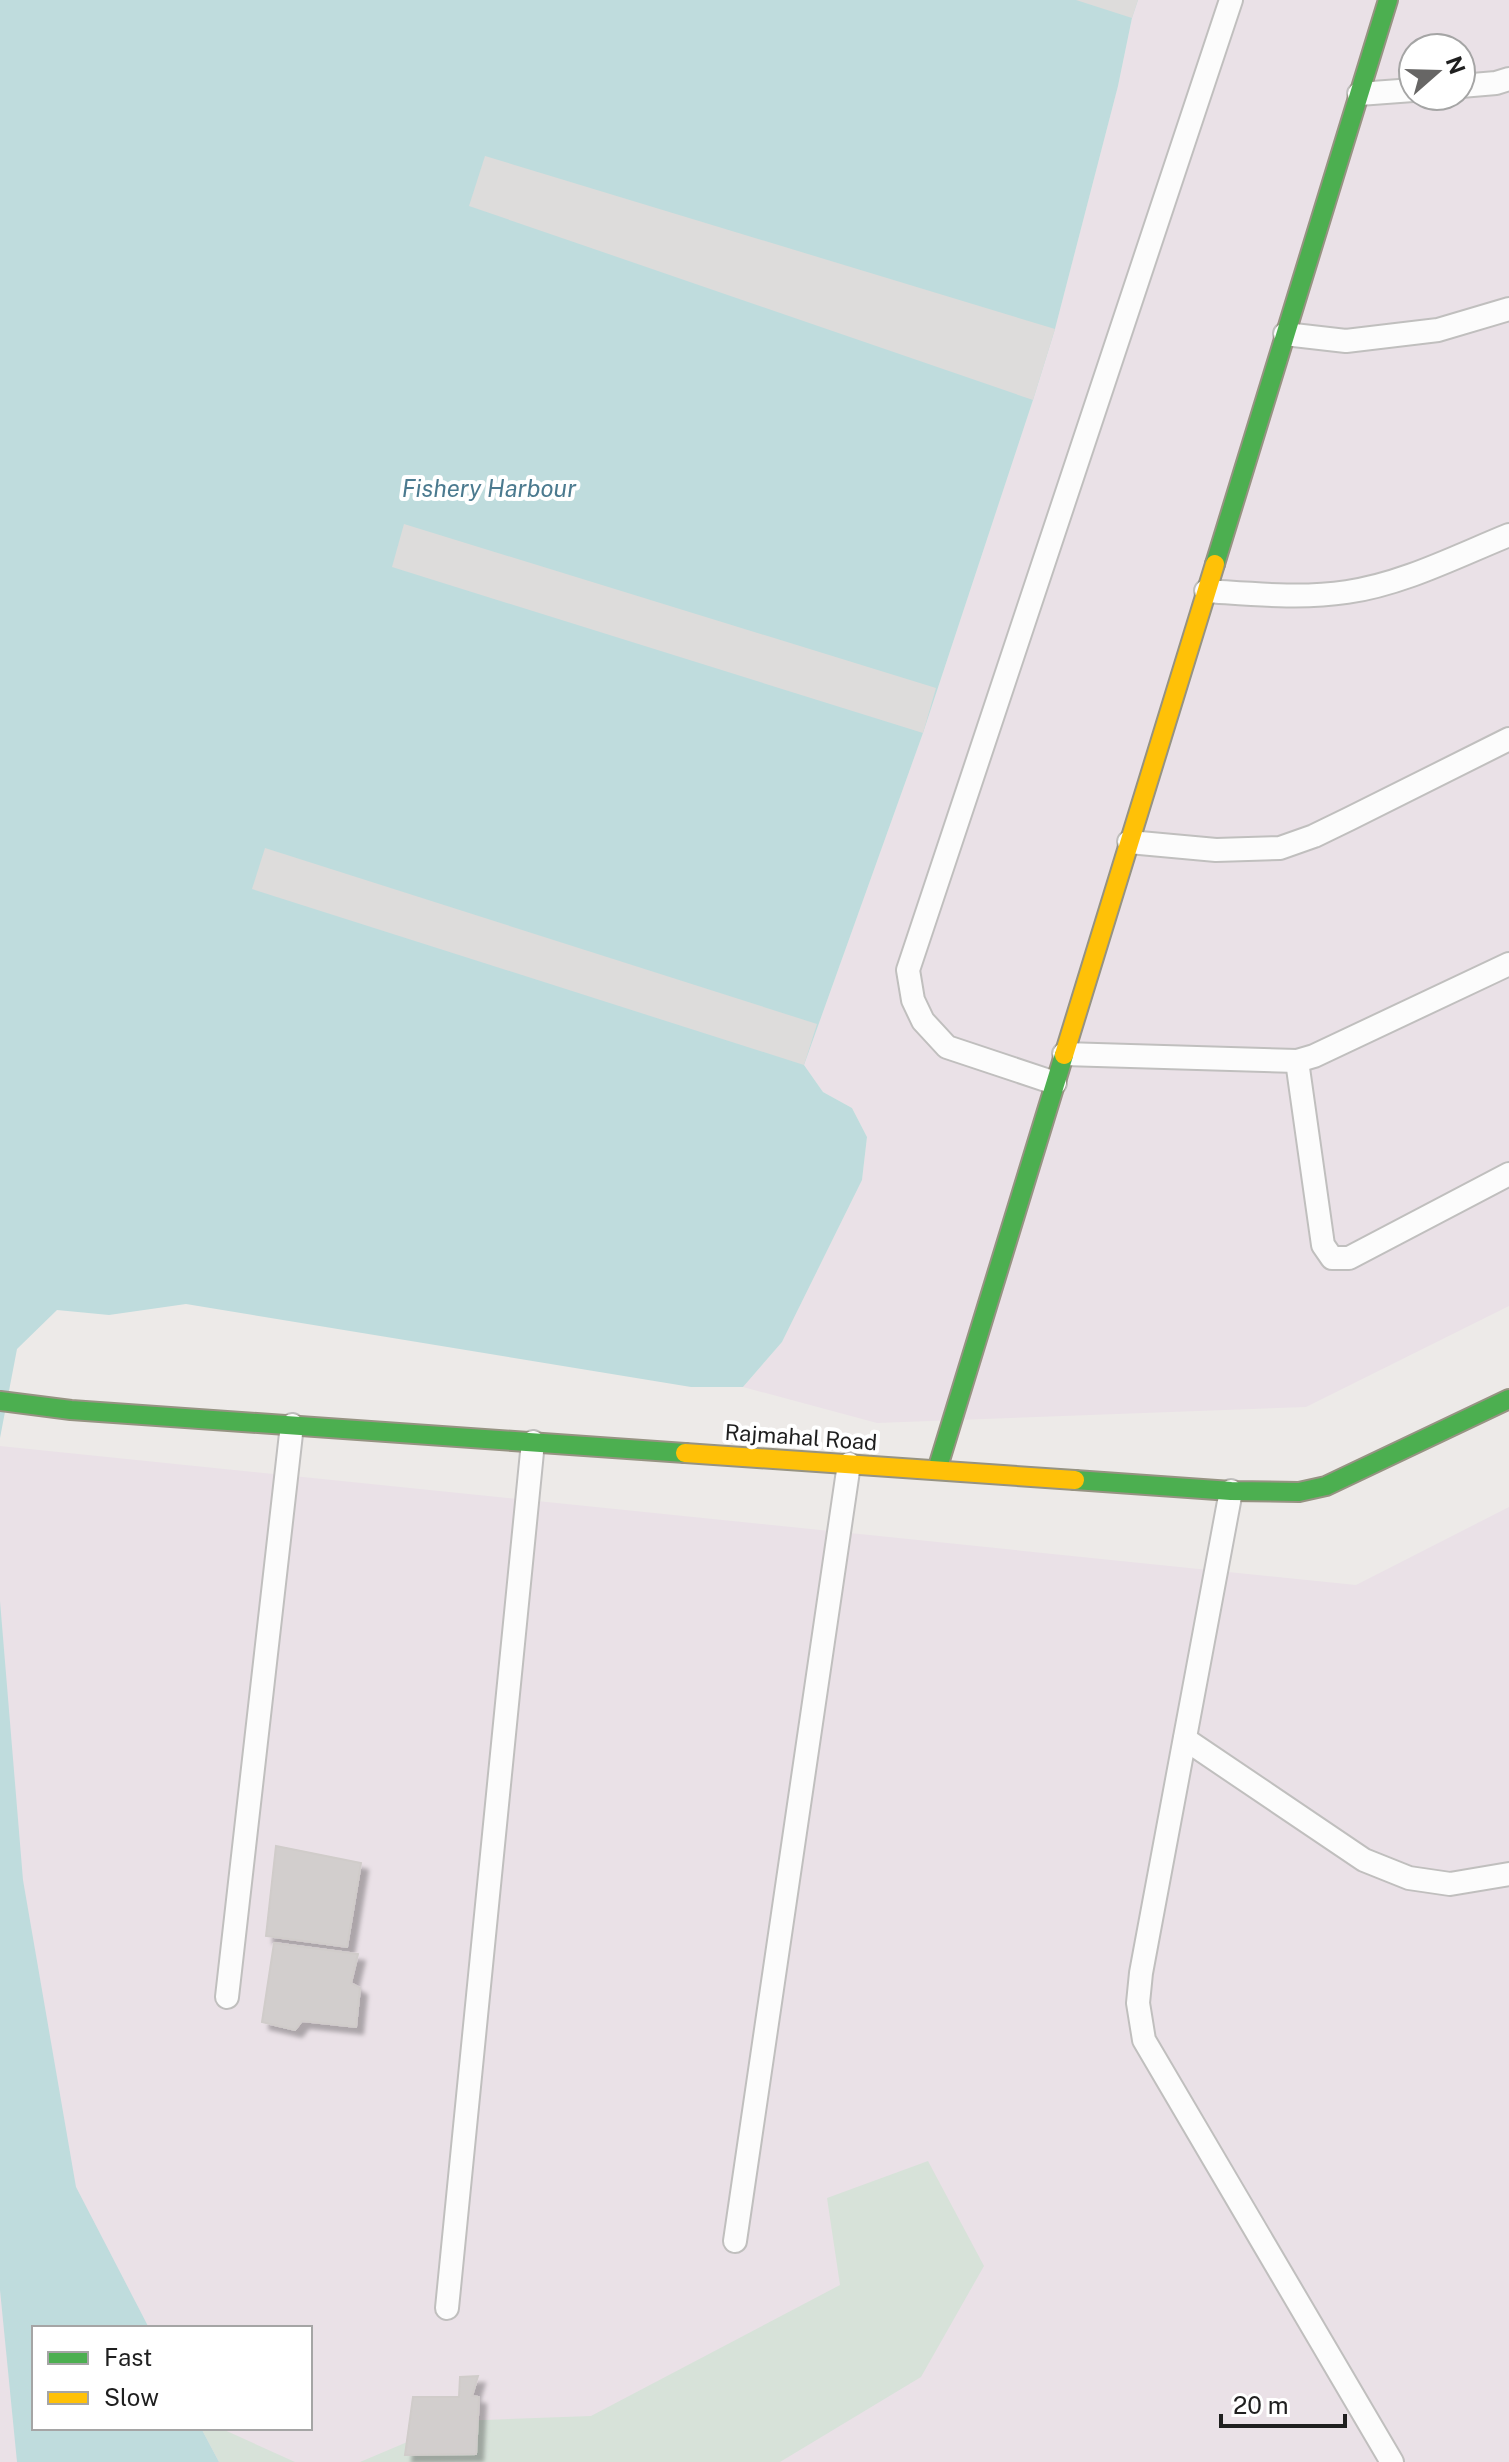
<svg xmlns="http://www.w3.org/2000/svg" width="1509" height="2462" font-family="'Public Sans',sans-serif">
  <defs>
    <filter id="shadow"><feDropShadow dx="7" dy="7" stdDeviation="2" flood-color="#0004"/></filter>
  </defs>
  <rect width="100%" height="100%" fill="#edeae8"/>
  <!-- industrial -->
  <g fill="#eae1e7" fill-rule="evenodd">
    <path d="M1138 0H1509V1306L1306 1407 877 1423 743 1387 782 1342 862 1180 867 1137 852 1108 823 1092 804 1065 923 733 1033 400 1055 329 1118 86 1132 18ZM1413 48H1461V96H1413Z"/>
    <path d="M0 1446 1356 1585 1509 1507V2462H0ZM34 2328H310V2428H34Z"/>
  </g>
  <!-- wetland -->
  <g fill="#d7e2d9">
    <polygon points="928,2161 984,2266 921,2377 780,2462 360,2462 457,2421 591,2416 840,2285 827,2198"/>
    <polygon points="201,2428 220,2428 295,2462 219,2462"/>
  </g>
  <!-- water -->
  <g fill="#bfdcdd">
    <polygon points="0,0 1138,0 1132,18 1118,86 1055,329 1033,400 923,733 804,1065 823,1092 852,1108 867,1137 862,1180 782,1342 743,1387 691,1387 186,1304 109,1315 57,1310 17,1349 0,1438"/>
    <polygon points="0,1601 23,1880 76,2187 149,2328 34,2328 34,2428 201,2428 219,2462 17,2462 0,2290"/>
  </g>
  <!-- pier -->
  <g fill="#dddcdb">
    <polygon points="1076,0 1138,0 1132,18"/>
    <polygon points="485,156 1055,329 1033,400 469,206"/>
    <polygon points="404,524 936,688 923,733 392,567"/>
    <polygon points="265,848 817,1024 804,1065 252,889"/>
  </g>
  <!-- building -->
  <g fill="#d2cecd" stroke="#d0ccca" stroke-width="2" filter="url(#shadow)">
    <polygon points="276,1846 361,1863 347,1947 266,1936"/>
    <polygon points="274,1943 358,1954 351,1983 360,1988 356,2027 302,2021 295,2030 262,2022"/>
    <polygon points="478,2376 472,2396 479,2397 476,2454 405,2455 413,2397 459,2397 460,2377"/>
  </g>
  <g fill="none" stroke-linecap="round" stroke-linejoin="round">
    <defs>
      <g id="lane">
        <polyline points="1461,86 1496,83 1509,79"/>
        <polyline points="1359,94 1413,90"/>
        <polyline points="1285,334 1346,341 1438,330 1509,309"/>
        <path d="M1206 591C1253 594 1301 599 1347 592 1403 584 1457 556 1509 535"/>
        <polyline points="1129,842 1216,850 1280,848 1314,836 1349,819 1509,739"/>
        <polyline points="1064,1054 1297,1061 1314,1056 1509,964"/>
        <polyline points="1297,1061 1323,1245 1332,1258 1349,1258 1509,1174"/>
        <polyline points="1055,1083 947,1047 923,1021 913,1000 908,970 1231,0"/>
        <polyline points="1231,1491 1141,1973 1138,2003 1144,2040 1392,2462"/>
        <polyline points="1185,1739 1364,1860 1409,1878 1450,1884 1509,1874"/>
        <polyline points="227,1997 292,1425"/>
        <polyline points="735,2241 849,1464"/>
        <polyline points="447,2308 533,1442"/>
      </g>
      <g id="fast">
        <polyline points="1215,564 1388,0"/>
        <polyline points="0,1401 71,1410 685,1453"/>
        <polyline points="937,1470 1064,1055"/>
        <polyline points="1075,1480 1231,1491 1299,1492 1326,1486 1509,1399"/>
      </g>
      <g id="slow">
        <polyline points="1064,1055 1215,564"/>
        <polyline points="685,1453 1075,1480"/>
      </g>
    </defs>
    <!-- lane casing -->
    <use href="#lane" stroke="#c0bfbe" stroke-width="26"/>
    <!-- fast casing -->
    <use href="#fast" stroke="#969382" stroke-width="22"/>
    <!-- slow casing -->
    <use href="#slow" stroke="#969382" stroke-width="22"/>
    <!-- lane -->
    <use href="#lane" stroke="#fcfcfc" stroke-width="22"/>
    <!-- fast -->
    <use href="#fast" stroke="#4caf50" stroke-width="18"/>
    <!-- slow -->
    <use href="#slow" stroke="#ffc107" stroke-width="18"/>
  </g>
  <g text-anchor="middle" stroke-width="8" stroke-linejoin="round" paint-order="stroke">
    <!-- street labels -->
    <g font-size="22" fill="#1f1f1f" stroke="#fff">
      <text transform="translate(801 1437) rotate(4)" y="8">Rajmahal Road</text>
    </g>
    <!-- water labels -->
    <g font-size="24" font-style="italic" fill="#4b7a8f" stroke="#fff">
      <text x="489" y="497">Fishery Harbour</text>
    </g>
  </g>
  <!-- legend -->
  <rect x="32" y="2326" width="280" height="104" fill="#ffffff" stroke="#a5a5a5" stroke-width="2"/>
  <rect x="48" y="2352" width="40" height="12" fill="#4caf50" stroke="#a5a5a5" stroke-width="2"/>
  <text x="104" y="2366" font-size="24" fill="#1f1f1f">Fast</text>
  <rect x="48" y="2392" width="40" height="12" fill="#ffc107" stroke="#a5a5a5" stroke-width="2"/>
  <text x="104" y="2406" font-size="24" fill="#1f1f1f">Slow</text>
  <!-- north arrow -->
  <g transform="translate(1437 72) rotate(70)"><circle r="38" fill="#ffffff" stroke="#a5a5a5" stroke-width="2"/>
  <path d="M0-6L14 30L0 20L-14 30Z" fill="#676665"/>
  <text y="-12" font-size="22" font-weight="bold" text-anchor="middle" fill="#1f1f1f">N</text>
  </g>
  <!-- scale -->
  <path d="M1221 2414v12h124v-12" fill="none" stroke="#1f1f1f" stroke-width="4"/>
  <text x="1233" y="2414" font-size="24" fill="#1f1f1f" stroke="#ffffff" stroke-width="6" paint-order="stroke">20 m</text>
</svg>
